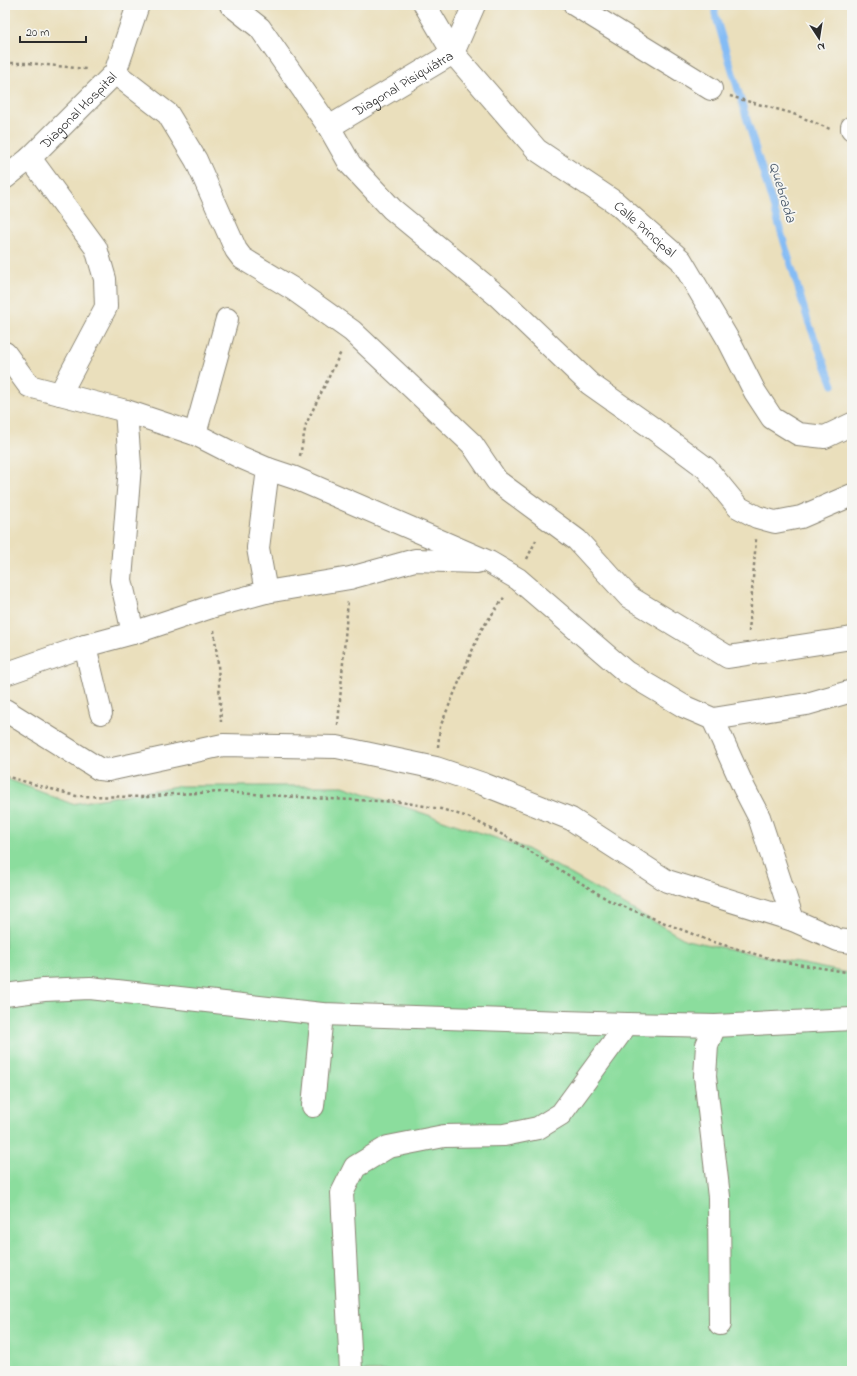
<svg xmlns="http://www.w3.org/2000/svg" width="857" height="1376" font-family="'Indie Flower',sans-serif">
  <rect width="100%" height="100%" fill="#f6f6f2"/>
  <filter id="ink" filterUnits="userSpaceOnUse"><feTurbulence type="fractalNoise" baseFrequency=".025" numOctaves="2"/><feDisplacementMap in="SourceGraphic" scale="8" xChannelSelector="R" yChannelSelector="G"/><feConvolveMatrix kernelMatrix="1 2 1 2 8 2 1 2 1" color-interpolation-filters="sRGB"/></filter>
  <filter id="wash" filterUnits="userSpaceOnUse"><feTurbulence type="fractalNoise" baseFrequency=".012" numOctaves="4" result="noise"/><feDisplacementMap in="SourceGraphic" scale="16" xChannelSelector="R" yChannelSelector="G"/><feGaussianBlur stdDeviation="0.9" result="paint"/><feColorMatrix in="noise" values="0 0 0 0 0 0 0 0 0 0 0 0 0 0 0 0 0 1.4 0 .05"/><feComposite in="paint" operator="in"/></filter>
  <g filter="url(#wash)">
    <rect width="100%" height="100%" fill="#eadfbc"/>
    <!-- green -->
    <polygon fill="#8bdd9d" stroke="#5b8464" points="5,778 72,804 177,786 343,786 525,848 686,940 852,974 852,1371 5,1371"/>
    <g fill="none" stroke-linecap="round" stroke-linejoin="round">
      <!-- stream -->
      <polyline stroke="#84bcf5" stroke-width="7" points="715,5 715,14 808,321 833,385"/>
    </g>
  </g>
  <g filter="url(#ink)">
    <g fill="none" stroke-linecap="round" stroke-linejoin="round">
      <defs>
        <g id="minor">
          <polyline points="231,5 260,28 329,127 350,164 392,209 499,297 590,384 651,427 706,468 738,507 757,517 775,522 801,517 852,495"/>
          <path id="s1" d="M425 5 453 53 537 150 616 203 681 260 729 341 755 392 772 418 798 434 825 437 852 424"/>
          <polyline points="575,5 711,89"/>
          <polyline points="115,73 168,114 196,160 236,250 242,258 293,289 352,331 472,444 497,481 577,540 629,597 728,657 852,638"/>
          <path id="s2" d="M329 127 453 53 474 5"/>
          <polyline points="852,127 852,129"/>
          <polyline points="30,158 96,248 105,279 106,307 60,394"/>
          <path id="s3" d="M5 178 30 158 115 73 138 5"/>
          <polyline points="5,353 29,386 126,411 195,434 240,457 268,469 295,478 489,562 518,579 626,672 685,707 713,719 807,704 852,691"/>
          <polyline points="126,411 130,466 121,580 133,633"/>
          <polyline points="195,434 227,319"/>
          <polyline points="266,592 258,548 268,469"/>
          <polyline points="85,646 101,713"/>
          <polyline points="5,674 85,646 133,633 211,607 266,592 350,578 415,560 477,562"/>
          <polyline points="5,710 99,769 108,770 223,745 337,747 436,768 483,784 571,819 667,881 793,920 838,940 852,942"/>
          <polyline points="713,719 744,788 759,817 793,920"/>
          <polyline points="5,995 44,990 90,988 322,1014 627,1024 715,1026 852,1019"/>
          <polyline points="715,1026 707,1045 705,1076 719,1197 720,1324"/>
          <polyline points="313,1106 322,1014"/>
          <polyline points="351,1371 342,1193 355,1167 388,1147 444,1136 504,1135 538,1128 561,1114 627,1024"/>
        </g>
      </defs>
      <!-- minor casing -->
      <use href="#minor" stroke="#8a8574" stroke-width="24"/>
      <!-- path -->
      <g stroke="#8a8574" stroke-width="2.5" stroke-dasharray="3 3" stroke-linecap="butt">
        <polyline points="5,63 28,63 86,69"/>
        <polyline points="730,96 743,100 791,113 830,129"/>
        <polyline points="300,456 306,424 341,352"/>
        <polyline points="527,559 537,538"/>
        <polyline points="214,630 218,664 221,722"/>
        <polyline points="749,632 756,539"/>
        <polyline points="338,725 348,600"/>
        <polyline points="438,747 440,727 481,630 505,596"/>
        <polyline points="5,776 76,796 148,797 173,794 222,792 329,799 401,802 441,809 468,817 507,837 610,901 710,941 779,961 852,973"/>
      </g>
      <!-- minor -->
      <use href="#minor" stroke="#fff" stroke-width="22"/>
    </g>
  </g>
  <g text-anchor="middle" stroke-width="3.5" stroke-linejoin="round" paint-order="stroke">
    <!-- street labels -->
    <g font-size="14" fill="#2b2b2b" stroke="#f6f6f2">
      <text dy="5" stroke="none"><textPath href="#s2" startOffset="86">Diagonal Pisiquiátra</textPath></text>
      <text dy="5" stroke="none"><textPath href="#s3" startOffset="100">Diagonal Hospital</textPath></text>
      <text dy="5" stroke="none"><textPath href="#s1" startOffset="318">Calle Principal</textPath></text>
    </g>
    <!-- water labels -->
    <g font-size="15" font-style="italic" fill="#465668" stroke="#f6f6f2">
      <text transform="translate(783 192) rotate(73)" y="5">Quebrada</text>
    </g>
  </g>
  <!-- margin -->
  <rect width="857" height="1376" fill="none" stroke="#f6f6f2" stroke-width="20"/>
  <!-- north arrow -->
  <g transform="translate(819 38) rotate(168)" stroke="#f6f6f2" stroke-width="3" paint-order="stroke">
  <path d="M0-3L7 15L0 10L-7 15Z" fill="#2b2b2b"/>
  <text y="-6" font-size="11" font-weight="bold" text-anchor="middle" fill="#2b2b2b">N</text>
  </g>
  <!-- scale -->
  <path d="M20 36v6h66v-6" fill="none" stroke="#2b2b2b" stroke-width="2"/>
  <text x="26" y="36" font-size="12" fill="#2b2b2b" stroke="#f6f6f2" stroke-width="3" paint-order="stroke">20 m</text>
</svg>
